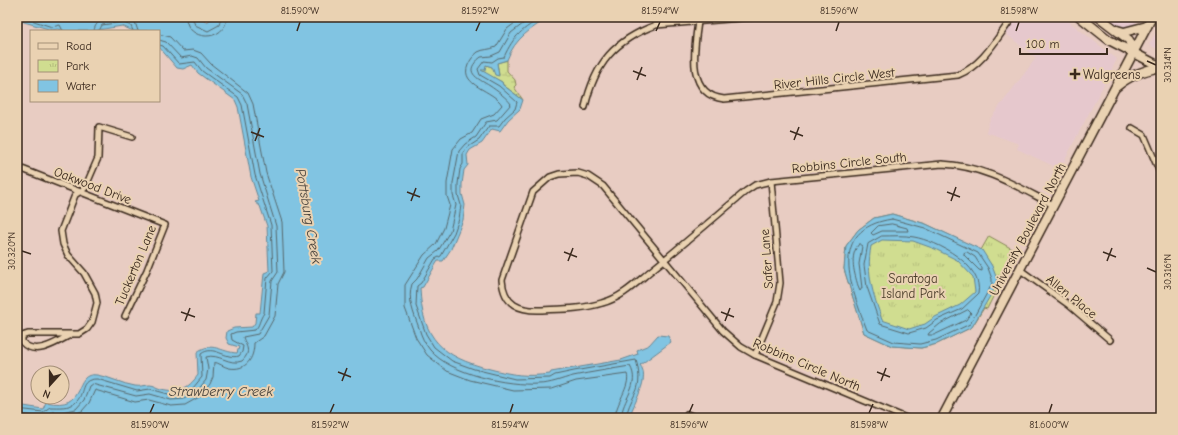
<svg xmlns="http://www.w3.org/2000/svg" width="1178" height="435" font-family="'Comic Neue',sans-serif">
  <defs>
    <pattern id="wetland-marsh" width="20" height="14" patternUnits="userSpaceOnUse"><rect width="20" height="14" fill="#d0dd90"/><path d="M1 5h8M5 5V1M11 12h8M15 12V8" fill="none" stroke="#b4be7c"/></pattern>
    <pattern id="park-tufts" width="24" height="20" patternUnits="userSpaceOnUse"><rect width="24" height="20" fill="#d0dd90"/><path d="M3 7l-1-3M5 7V3M7 7l1-3M15 17l-1-3M17 17v-4M19 17l1-3" fill="none" stroke="#b4be7c"/></pattern>
  </defs>
  <rect width="100%" height="100%" fill="#e8ccc2"/>
  <filter id="ink" filterUnits="userSpaceOnUse"><feTurbulence type="fractalNoise" baseFrequency=".025" numOctaves="2"/><feDisplacementMap in="SourceGraphic" scale="8" xChannelSelector="R" yChannelSelector="G"/><feConvolveMatrix kernelMatrix="1 2 1 2 8 2 1 2 1" color-interpolation-filters="sRGB"/></filter>
  <g filter="url(#ink)">
    <!-- built -->
    <g fill="#e6c8cd">
      <polygon points="1018,17 1063,17 1117,59 1060,169 1017,149 1019,144 986,132 990,119 1036,58 1005,33"/>
      <polygon points="1104,17 1139,17 1130,34"/>
      <polygon points="1161,23 1161,51 1149,45"/>
    </g>
    <!-- wetland -->
    <polygon fill="url(#wetland-marsh)" stroke="#868457" points="507,60 507,71 515,80 516,85 514,87 523,100 503,85 502,82 480,71 486,65 492,67 499,75 497,63"/>
    <!-- park -->
    <polygon fill="url(#park-tufts)" stroke="#868457" points="892,214 926,224 981,250 989,236 1016,251 987,309 984,308 972,327 937,344 921,348 892,346 864,333 844,269 846,246 858,230 874,218"/>
    <!-- water -->
    <g fill="#81c4e2" stroke="#658694" fill-rule="evenodd">
      <path d="M17 17H198L207 22 214 17H549C531 29 515 38 507 60L497 63 499 76 495 75 492 67 486 65 485 70H481L502 82 503 85 523 100 520 109 508 120 500 131 492 129 482 143 470 150 467 155 468 165 464 170 462 184V194L465 205 463 220 451 249 443 261H438L436 264 423 287 420 288C422 339 442 357 490 369 513 375 526 377 550 374L551 372 621 360 638 354 637 350 649 345 658 335 668 336 671 342 640 365C651 378 633 404 629 418H17V405L43 409 46 402C89 412 71 371 97 375 110 377 122 384 135 386 140 387 145 385 150 385 154 385 158 388 162 389 179 393 188 389 198 375L197 352C212 341 221 352 237 353L239 347 229 344 226 338 227 331 234 328 252 327 255 323 256 313H260L264 273 269 271 267 226 260 206 255 202 259 201 251 177 238 107 235 100 198 73 192 65 183 69 177 68 159 47V31H133L122 26 92 31H66L58 29 52 30 17 20Z"/>
      <path d="M892 214 926 224 982 250 992 266 997 279 996 286 972 327 937 344 921 348 892 346 864 333 844 269 846 246 858 230 874 218ZM882 240 913 241 935 249 957 260 973 277 975 292 960 305 935 317 925 324 909 329 882 320C873 293 866 275 871 246Z"/>
    </g>
    <g fill="none" stroke-linecap="round" stroke-linejoin="round">
      <!-- shore -->
      <g stroke="#57686c" stroke-width="1">
        <polyline points="22,17 52,27 60,25 63,31"/>
        <path d="M186 17C186 42 226 43 227 17"/>
        <polyline points="192,17 195,25 208,31 219,25 221,17"/>
        <path d="M523 17 507 29 496 47C490 50 483 49 478 52 474 55 470 60 468 65 459 86 494 90 502 105L494 114 481 119 472 133 461 139 453 149 447 183V196L450 205 444 228 436 244 424 255 405 285V308L416 338 427 355 447 371 470 380 513 390 552 389 576 381 627 374C631 386 615 404 615 418"/>
        <path d="M532 17 511 33 500 52 491 56 481 57C462 72 477 78 490 86 496 90 507 98 511 104L497 120 486 122 476 137 465 144 459 151 453 183V195L456 205 450 231 438 251 429 258 417 279 412 284C407 299 414 314 419 328 421 336 425 344 430 350 450 374 508 386 538 384 551 384 561 379 573 376 592 372 612 369 630 366 641 385 622 399 621 418"/>
        <path d="M542 17C522 30 514 35 504 57L498 58 492 62 484 61 478 69 480 75 499 86 517 102 515 109 505 118 499 126H489L479 140 468 147 463 154V164L460 169 458 184V195L461 205 459 219 454 233 441 256 435 259 421 283 417 286 416 306 426 334 434 347 452 361 474 369 515 379 550 378 555 375 574 371 636 360C639 370 641 383 635 394 631 402 627 409 626 418"/>
        <path d="M94 31C95 14 124 16 135 22L138 31"/>
        <polyline points="99,31 102,25 122,22 131,26 133,31"/>
        <path d="M892 219 925 228 978 253 988 268 992 279V284L970 324 936 340 920 344 894 342 867 330C851 287 826 229 892 219Z"/>
        <polygon points="892,224 907,228 908,231 882,231 873,235 871,233 878,226"/>
        <path d="M882 236C892 236 904 235 914 237 937 241 984 265 978 294L962 309 937 320 926 328 909 333 880 324 867 287 864 265 868 244Z"/>
        <path d="M859 244 862 246 859 264 862 288 860 291 859 289C855 275 848 256 859 244Z"/>
        <polygon points="967,252 975,257 982,268 982,271 979,270 964,255 964,253"/>
        <polygon points="968,310 971,313 966,320 934,335 928,335 929,333 940,324"/>
        <path d="M17 409 43 412 50 407C58 407 69 408 75 403 86 394 78 379 97 379L137 391 150 389 172 395 183 394 193 388 202 377 201 354C214 344 225 360 239 356L242 352 243 346 232 340 231 334 236 332 255 330C260 325 259 320 264 313L267 278 273 271 271 225 255 175 242 105 238 97 202 71 195 62 179 64 163 46 159 45"/>
        <path d="M17 414 44 417 52 412H62L76 409 84 400 89 386 92 384 136 396 150 394 171 400 184 399 197 391 206 380 208 369 206 357C219 353 229 366 242 361 252 351 246 347 243 337L258 334 269 315 272 281 278 272 276 226 260 174 247 104 242 94 206 68 198 58 192 56 181 58 166 42 159 40"/>
        <path d="M65 418 82 411 89 403 95 390 135 402 149 400 171 406 185 405 201 396 210 384 213 377 214 362C219 363 224 367 229 368 246 371 254 359 254 343L264 336 275 316 278 284 284 272 282 222 266 173 253 104 248 93 211 64 201 53 193 50 183 51 170 37 159 34"/>
      </g>
      <defs>
        <g id="street">
          <path d="M698 22C694 49 686 95 724 99L958 75C983 65 997 38 1013 17"/>
          <path d="M585 107C595 63 615 40 656 25L753 17"/>
          <polyline points="1132,128 1144,135 1161,175"/>
          <polyline points="17,167 165,225 147,270 125,316"/>
          <polyline points="1019,269 1069,305 1110,340"/>
          <path d="M70 335C57 342 35 357 22 342V336L28 334H79L87 329 92 322 97 303 95 293 84 273 68 255 63 244 61 231 75 195 85 188 98 158 99 127 132 137"/>
          <polyline points="755,355 777,302 780,283 771,181"/>
          <polyline points="687,414 697,418"/>
          <path d="M906 418 755 355 741 347 723 331 603 186 588 176 578 173 559 174 550 177 533 192 502 280C504 305 519 311 542 310 562 309 583 309 602 303 622 298 637 282 653 269 684 244 715 217 746 191L755 185 771 181 942 164C985 166 1016 186 1053 205"/>
        </g>
        <g id="primary">
          <polyline points="1080,17 1109,40 1161,67"/>
          <polyline points="1099,17 1129,40 1133,52"/>
          <polyline points="1117,30 1124,32 1147,26"/>
          <path d="M1116 87C1130 75 1143 71 1160 67"/>
          <polyline points="942,418 1152,17"/>
        </g>
      </defs>
      <!-- street casing -->
      <use href="#street" stroke="#3b2a1e" stroke-width="8"/>
      <!-- primary casing -->
      <use href="#primary" stroke="#3b2a1e" stroke-width="11"/>
      <!-- street -->
      <use href="#street" stroke="#ead2b2" stroke-width="5"/>
      <!-- primary -->
      <use href="#primary" stroke="#ead2b2" stroke-width="8"/>
    </g>
  </g>
  <!-- ticks -->
  <path fill="none" stroke="#3b2a1e" stroke-width="1.5" d="M297 31 300 22M476 31 480 22M656 31 660 22M836 31 839 22M1016 31 1019 22M1147 61 1156 65M633 71 646 76M637 80 642 67M790 131 803 136M251 132 264 137M794 140 799 127M255 141 260 128M407 192 420 197M947 192 960 197M411 201 416 188M951 201 956 187M22 251 31 254M564 252 577 257M1103 252 1116 257M568 261 573 248M1107 261 1112 248M1147 268 1156 272M181 312 195 317M721 312 734 317M185 321 190 308M725 321 730 308M338 372 351 377M877 372 890 377M342 381 347 368M881 381 886 368M150 413 154 404M330 413 334 404M510 413 513 404M689 413 693 404M869 413 873 404M1049 413 1052 404"/>
  <!-- markers -->
  <path fill="#3b2a1e" stroke="#ead2b2" stroke-width="1.5" d="M1073 68h4v4h4v4h-4v4h-4v-4h-4v-4h4z"/>
  <g text-anchor="middle" stroke-width="4" stroke-linejoin="round" paint-order="stroke">
    <!-- poi labels -->
    <g font-size="13" fill="#3b2a1e" stroke="#ead2b2" text-anchor="start">
      <text x="1083" y="79">Walgreens</text>
    </g>
    <!-- street labels -->
    <g font-size="13" fill="#3b2a1e" stroke="#ead2b2">
      <text transform="translate(834 78) rotate(-6)" y="5">River Hills Circle West</text>
      <text transform="translate(849 162) rotate(-6)" y="5">Robbins Circle South</text>
      <text transform="translate(93 185) rotate(21)" y="5">Oakwood Drive</text>
      <text transform="translate(1027 229) rotate(-62)" y="5">University Boulevard North</text>
      <text transform="translate(766 259) rotate(-94)" y="5">Safer Lane</text>
      <text transform="translate(135 265) rotate(-67)" y="5">Tuckerton Lane</text>
      <text transform="translate(1072 296) rotate(39)" y="5">Allen Place</text>
      <text transform="translate(807 364) rotate(23)" y="5">Robbins Circle North</text>
    </g>
    <!-- park labels -->
    <g font-size="13" fill="#4a3c29" stroke="#ead2b2">
      <text x="913" y="283">Saratoga<tspan x="913" dy="15">Island Park</tspan></text>
    </g>
    <!-- water labels -->
    <g font-size="14" font-style="italic" fill="#46413b" stroke="#ead2b2">
      <text transform="translate(309 216) rotate(80)" y="5">Pottsburg Creek</text>
      <text x="221" y="396">Strawberry Creek</text>
    </g>
  </g>
  <!-- margin -->
  <rect width="1178" height="435" fill="none" stroke="#ead2b2" stroke-width="44"/>
  <!-- legend -->
  <rect x="30" y="30" width="130" height="72" fill="#ead2b2" stroke="#a48f77"/>
  <rect x="38" y="43" width="20" height="6" fill="#ead2b2" stroke="#a48f77"/>
  <text x="66" y="50" font-size="12" fill="#3b2a1e">Road</text>
  <rect x="38" y="60" width="20" height="12" fill="url(#park-tufts)" stroke="#a48f77"/>
  <text x="66" y="70" font-size="12" fill="#3b2a1e">Park</text>
  <rect x="38" y="80" width="20" height="12" fill="#81c4e2" stroke="#a48f77"/>
  <text x="66" y="90" font-size="12" fill="#3b2a1e">Water</text>
  <!-- north arrow -->
  <g transform="translate(50 385) rotate(201)"><circle r="19" fill="#ead2b2" stroke="#a48f77"/>
  <path d="M0-3L7 15L0 10L-7 15Z" fill="#3b2a1e"/>
  <text y="-6" font-size="11" font-weight="bold" text-anchor="middle" fill="#3b2a1e">N</text>
  </g>
  <!-- scale -->
  <path d="M1020 48v6h87v-6" fill="none" stroke="#3b2a1e" stroke-width="2"/>
  <text x="1026" y="48" font-size="12" fill="#3b2a1e" stroke="#ead2b2" stroke-width="3" paint-order="stroke">100 m</text>
  <rect x="22" y="22" width="1134" height="391" fill="none" stroke="#3b2a1e" stroke-width="1.5"/>
  <g font-size="10" text-anchor="middle" fill="#3b2a1e">
    <text x="300" y="14">81.590°W</text>
    <text x="480" y="14">81.592°W</text>
    <text x="660" y="14">81.594°W</text>
    <text x="839" y="14">81.596°W</text>
    <text x="1019" y="14">81.598°W</text>
    <text transform="translate(1167 65) rotate(-90)" y="4">30.314°N</text>
    <text transform="translate(11 251) rotate(-90)" y="4">30.320°N</text>
    <text transform="translate(1167 272) rotate(-90)" y="4">30.316°N</text>
    <text x="150" y="428">81.590°W</text>
    <text x="330" y="428">81.592°W</text>
    <text x="510" y="428">81.594°W</text>
    <text x="689" y="428">81.596°W</text>
    <text x="869" y="428">81.598°W</text>
    <text x="1049" y="428">81.600°W</text>
  </g>
</svg>
